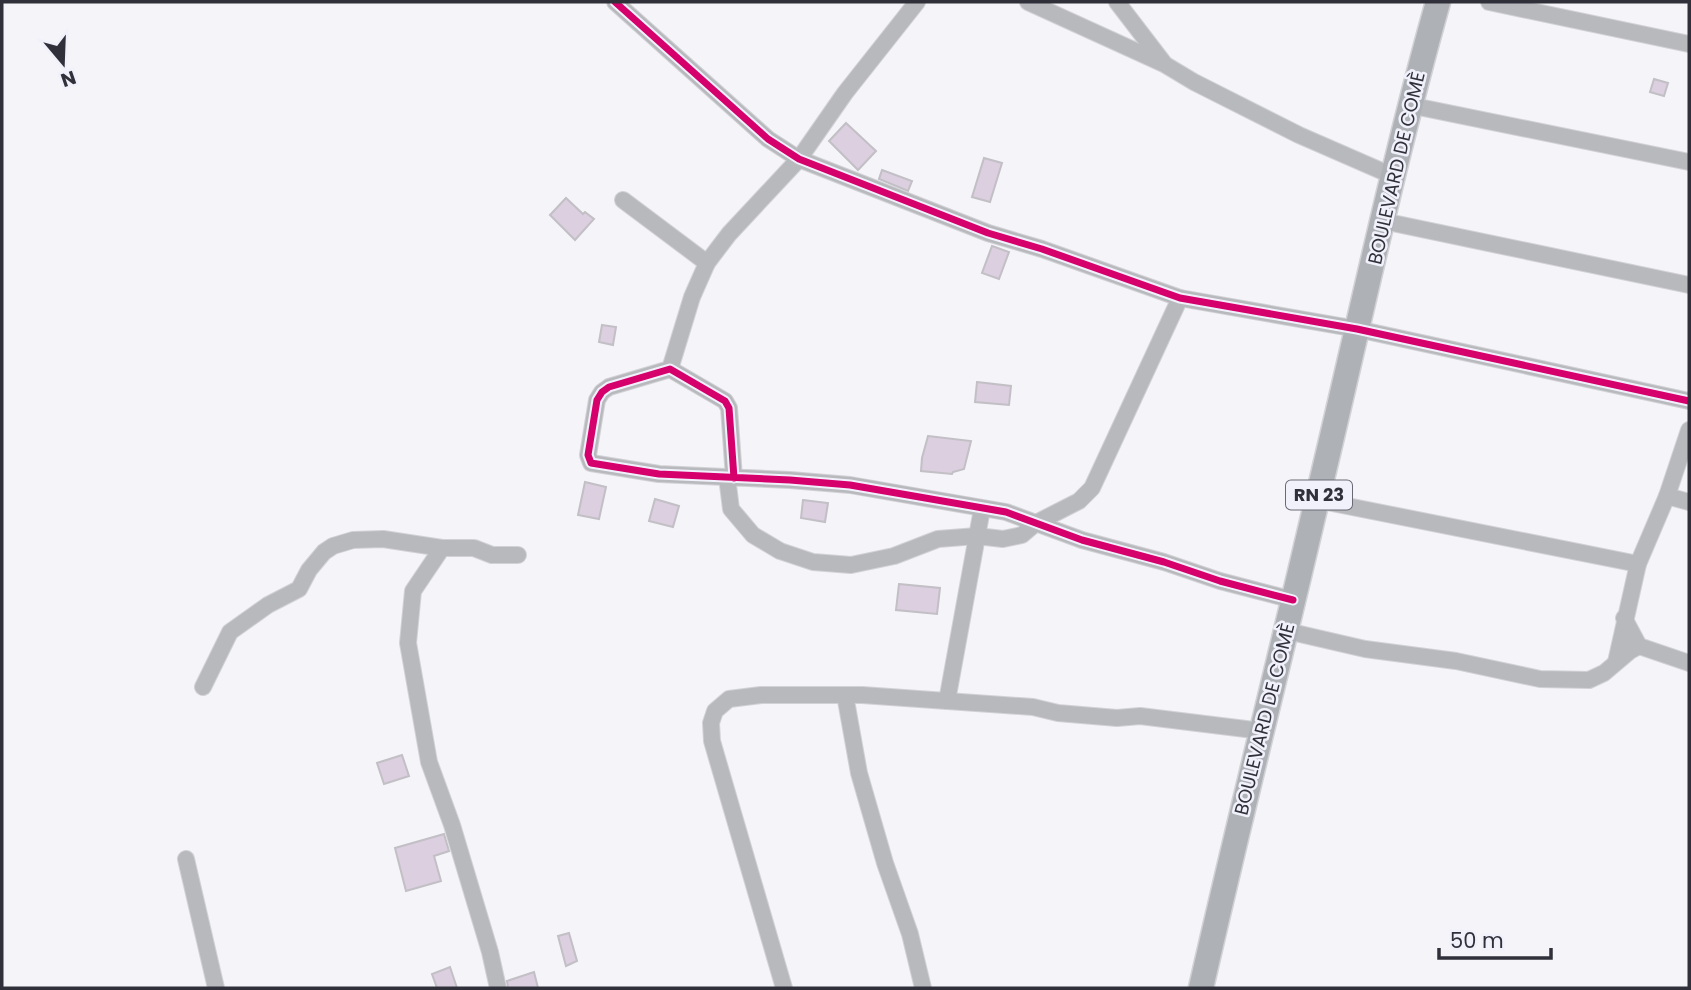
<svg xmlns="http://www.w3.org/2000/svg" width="1691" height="990" font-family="Poppins,sans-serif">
  <rect width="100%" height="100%" fill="#f4f4f9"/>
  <!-- building -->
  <g fill="#dbcfe0" stroke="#c2bfc5" stroke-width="2">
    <polygon points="1654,79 1668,83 1664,96 1650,92"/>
    <polygon points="846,123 876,151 858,170 829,141"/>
    <polygon points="984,158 1002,163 990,202 972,197"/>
    <polygon points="882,170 912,181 908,191 879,179"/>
    <polygon points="566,198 583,214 585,212 594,219 575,240 550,215"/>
    <polygon points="992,246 1009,252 999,279 982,273"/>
    <polygon points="602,325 616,327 613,345 599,342"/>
    <polygon points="977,382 1011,386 1009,405 975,402"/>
    <polygon points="928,436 971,441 964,469 953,472 952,474 921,471 922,458"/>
    <polygon points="585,482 606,487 599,519 578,515"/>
    <polygon points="655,499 679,506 673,527 649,521"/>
    <polygon points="803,500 828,503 825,522 801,518"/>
    <polygon points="899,584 940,588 937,614 896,610"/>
    <polygon points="402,755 409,776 384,784 377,763"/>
    <polygon points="444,834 449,851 434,856 441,881 406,891 395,848"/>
    <polygon points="569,933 577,961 566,966 558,936"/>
    <polygon points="450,967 457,988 437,988 432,974"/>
    <polygon points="534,972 538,988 508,988 507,981"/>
  </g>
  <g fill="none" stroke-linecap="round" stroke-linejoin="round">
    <defs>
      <g id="street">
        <polyline points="615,2 768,139 799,159 988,233 1042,249 1180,298 1357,329 1689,401"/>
        <polyline points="1028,2 1164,64 1194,82 1299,135 1393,176"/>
        <polyline points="1117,2 1163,62"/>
        <polyline points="1489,2 1689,44"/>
        <polyline points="1409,105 1689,162"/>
        <polyline points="623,200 707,263"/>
        <polyline points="1383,221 1689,285"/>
        <polyline points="670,369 692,297 707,263 729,234 799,159 845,93 917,2"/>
        <polyline points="727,477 731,509 753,535 780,551 813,562 851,565 894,556 938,539 977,536 1003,539 1022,535 1036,523 1079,501 1092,488 1180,298"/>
        <polyline points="734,478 729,408 725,401 670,369 609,387 602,392 597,400 588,455 591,463 659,474 790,480 850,485 1006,512 1082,540 1164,562 1220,581 1293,600"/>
        <polyline points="1667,496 1689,502"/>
        <polyline points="1317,500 1638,564"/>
        <polyline points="442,548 474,548 492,555 518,555"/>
        <polyline points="1624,618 1639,646 1689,663"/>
        <polyline points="1287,631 1365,649 1456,661 1540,679 1589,680 1604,673 1630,651 1639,646"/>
        <polyline points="1616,662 1638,564 1667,496 1689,430"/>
        <polyline points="203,687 230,632 268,605 299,589 309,570 324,552 333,546 353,540 383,539 442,548 413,591 408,643 429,762 452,825 490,952 498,988"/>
        <polyline points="845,695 859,773 885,863 910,934 923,988"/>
        <polyline points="947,701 982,509"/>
        <polyline points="186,859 216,988"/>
        <polyline points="784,988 712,741 711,723 715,711 729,699 761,695 862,695 1033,707 1058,713 1117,718 1140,716 1262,731"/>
      </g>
      <path id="primary" d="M1201 988C1238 825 1279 663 1317 500 1357 334 1392 166 1438 2"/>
    </defs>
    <!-- street casing -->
    <use href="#street" stroke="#d2d2d6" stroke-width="18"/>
    <!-- primary casing -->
    <use href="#primary" stroke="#d2d2d6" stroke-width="27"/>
    <!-- street -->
    <use href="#street" stroke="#b7b9bd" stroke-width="16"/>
    <!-- primary -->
    <use href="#primary" stroke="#aeb2b7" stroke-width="24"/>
    <defs>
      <g id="cycleway">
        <polyline points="615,2 768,139 799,159 988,233 1042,249 1180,298 1357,329 1689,401"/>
        <polyline points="734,478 729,408 725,401 670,369 609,387 602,392 597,400 588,455 591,463 659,474 790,480 850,485 1006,512 1082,540 1164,562 1220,581 1293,600"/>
      </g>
    </defs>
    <!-- cycleway casing -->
    <use href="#cycleway" stroke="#f1f1fc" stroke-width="11"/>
    <!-- cycleway -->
    <use href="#cycleway" stroke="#d6006c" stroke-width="7"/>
  </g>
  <g text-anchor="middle" stroke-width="5" stroke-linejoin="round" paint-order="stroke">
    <!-- shield labels -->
    <rect fill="#f1f1fc" stroke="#6a6a74" stroke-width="2" x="1286" y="480.5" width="66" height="29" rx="5"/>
    <g font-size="18" font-weight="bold" fill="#30303a">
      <text x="1319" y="501">RN 23</text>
    </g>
    <!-- street labels -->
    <g font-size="19" fill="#30303a" stroke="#f1f1fc">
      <text transform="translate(1396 168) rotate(-77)" y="7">BOULEVARD DE COMÈ</text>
      <text transform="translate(1264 719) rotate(-76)" y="7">BOULEVARD DE COMÈ</text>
    </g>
  </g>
  <!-- border -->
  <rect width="1691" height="990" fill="none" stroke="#30303a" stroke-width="7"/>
  <!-- north arrow -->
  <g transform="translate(63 63) rotate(161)" stroke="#f1f1fc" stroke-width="5" paint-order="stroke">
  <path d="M0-5L12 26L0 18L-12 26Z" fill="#30303a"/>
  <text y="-10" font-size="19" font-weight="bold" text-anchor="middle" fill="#30303a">N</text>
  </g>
  <!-- scale -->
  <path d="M1439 948v10h112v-10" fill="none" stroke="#30303a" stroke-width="3.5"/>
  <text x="1450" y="948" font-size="21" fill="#30303a" stroke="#f1f1fc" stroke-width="5" paint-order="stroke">50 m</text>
</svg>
